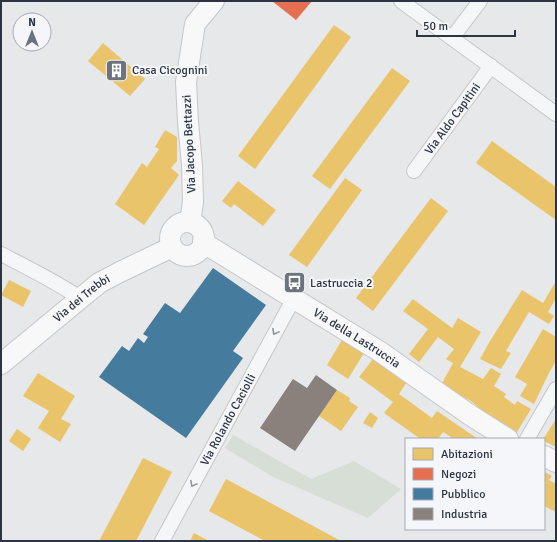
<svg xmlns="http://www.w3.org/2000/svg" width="557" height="542" font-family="Signika,sans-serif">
  <rect width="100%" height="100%" fill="#e6e8ea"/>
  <!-- green -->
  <polygon fill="#d6ded6" points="233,435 311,479 354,461 401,489 368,518 273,477 225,448"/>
  <!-- homes -->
  <g fill="#e9c46a">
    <polygon points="334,25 351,37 255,169 238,156"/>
    <polygon points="103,43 145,79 130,96 88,61"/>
    <polygon points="392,68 410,81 330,189 312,176"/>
    <polygon points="165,130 177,137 177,161 171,168 179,175 144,225 115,204 142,163 147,167 159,149 155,147"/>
    <polygon points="492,141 556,187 556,220 476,163"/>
    <polygon points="345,178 362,190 307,267 289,255"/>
    <polygon points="238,181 276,210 263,226 234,204 231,208 222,201"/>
    <polygon points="431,198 448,211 373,311 356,298"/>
    <polygon points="9,280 31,291 23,307 1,295"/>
    <polygon points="556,281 556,298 548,312 554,316 549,324 529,312 506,351 511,353 501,369 480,359 490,341 522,290 543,303"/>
    <polygon points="413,299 452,328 458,318 481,332 460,367 483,379 491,368 501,374 494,386 506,394 504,397 515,405 517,401 531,409 517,432 479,408 471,401 441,385 453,363 446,359 454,349 438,337 419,362 409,354 428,329 403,311"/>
    <polygon points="543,329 556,337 556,361 549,373 534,404 520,396 527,384 515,377"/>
    <polygon points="342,340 364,353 348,379 327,365"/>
    <polygon points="373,359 406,383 399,394 432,418 437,411 478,439 454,439 443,432 438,439 419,439 419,438 384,413 393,402 359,377"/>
    <polygon points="38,373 75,396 61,419 71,424 60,442 38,428 49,411 23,396"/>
    <polygon points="337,390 350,398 349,401 358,407 341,431 319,416"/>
    <polygon points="370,412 378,418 372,428 363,423"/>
    <polygon points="556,419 556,447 544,441 544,438"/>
    <polygon points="17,429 31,439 23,451 9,441"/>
    <polygon points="143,458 172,472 136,541 99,541"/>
    <polygon points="545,472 552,476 549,480 556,484 556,512 544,506"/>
    <polygon points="226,479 341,541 265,541 209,511"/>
    <polygon points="194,533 209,541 190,541"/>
  </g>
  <!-- shops -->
  <polygon fill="#e76f51" points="272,1 312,1 296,20"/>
  <!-- public -->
  <polygon fill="#457b9d" points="213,268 266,305 233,351 243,358 186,438 99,377 122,346 129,351 138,338 144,343 148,337 143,334 165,303 180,313"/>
  <!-- industry -->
  <polygon fill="#8a817c" points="316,375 337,390 295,451 260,428 293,379 307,388"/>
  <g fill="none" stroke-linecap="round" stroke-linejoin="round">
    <defs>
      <g id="street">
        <polyline points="401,1 556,114"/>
        <polyline points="452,38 480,1"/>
        <path id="s1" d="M414 171 491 66"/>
        <path d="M1 254C28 268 55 281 80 298"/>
        <polyline points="527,439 556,389"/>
        <path id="s2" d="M162 541 294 298"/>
      </g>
      <g id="secondary">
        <polyline points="190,222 193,202 192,165 188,122 186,82 195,24 214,1"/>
        <circle cx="187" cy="239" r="17"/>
        <path id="s3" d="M203 241 207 245 379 351 470 415 508 439"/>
        <path id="s4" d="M1 364 99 283 120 272 172 247"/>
        <polyline points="544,456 556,462"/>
      </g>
    </defs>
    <!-- street casing -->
    <use href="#street" stroke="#c4c6c8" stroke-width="16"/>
    <!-- secondary casing -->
    <use href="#secondary" stroke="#c4c6c8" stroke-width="22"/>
    <!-- street -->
    <use href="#street" stroke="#f5f6f7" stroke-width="14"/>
    <!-- secondary -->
    <use href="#secondary" stroke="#f8f8f8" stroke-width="20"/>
  </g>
  <!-- one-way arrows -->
  <defs><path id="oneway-chevron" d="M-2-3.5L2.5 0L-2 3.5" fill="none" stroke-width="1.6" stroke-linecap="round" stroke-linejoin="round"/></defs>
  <g stroke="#90959e">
    <use href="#oneway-chevron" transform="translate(275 332) rotate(118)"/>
    <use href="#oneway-chevron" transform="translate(193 484) rotate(118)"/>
  </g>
  <!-- icons -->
  <defs>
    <symbol id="building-square" viewBox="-11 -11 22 22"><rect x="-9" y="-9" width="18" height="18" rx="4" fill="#6c737f" stroke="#f4f6f9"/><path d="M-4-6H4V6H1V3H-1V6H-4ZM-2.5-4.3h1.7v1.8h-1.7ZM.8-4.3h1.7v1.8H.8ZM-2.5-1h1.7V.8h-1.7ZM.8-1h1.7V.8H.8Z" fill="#fff"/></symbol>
    <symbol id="bus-square" viewBox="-11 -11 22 22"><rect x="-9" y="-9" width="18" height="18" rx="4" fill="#6c737f" stroke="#f4f6f9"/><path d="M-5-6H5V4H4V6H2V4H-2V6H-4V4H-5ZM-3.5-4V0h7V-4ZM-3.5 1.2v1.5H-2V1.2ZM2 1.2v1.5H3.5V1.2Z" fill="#fff"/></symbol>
  </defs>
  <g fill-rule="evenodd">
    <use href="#building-square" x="104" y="58" width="25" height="25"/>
    <use href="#bus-square" x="282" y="270" width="25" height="25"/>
  </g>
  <g text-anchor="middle" stroke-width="4" stroke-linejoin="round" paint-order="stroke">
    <!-- poi labels -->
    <g font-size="12" fill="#2b3445" stroke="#f4f6f9" text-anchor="start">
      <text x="132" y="74">Casa Cicognini</text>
      <text x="310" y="287">Lastruccia 2</text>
    </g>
    <!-- street labels -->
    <g font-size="12" fill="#2b3445" stroke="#f4f6f9">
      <text dy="4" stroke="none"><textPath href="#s1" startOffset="65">Via Aldo Capitini</textPath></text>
      <text transform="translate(189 144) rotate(-93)" y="4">Via Jacopo Bettazzi</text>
      <text dy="4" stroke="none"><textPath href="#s4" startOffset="104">Via dei Trebbi</textPath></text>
      <text dy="4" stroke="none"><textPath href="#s3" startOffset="182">Via della Lastruccia</textPath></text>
      <text dy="4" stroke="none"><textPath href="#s2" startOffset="138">Via Rolando Caciolli</textPath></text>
    </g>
  </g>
  <!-- border -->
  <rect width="557" height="542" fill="none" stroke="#2b3445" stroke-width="4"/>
  <!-- legend -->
  <rect x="405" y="438" width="140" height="92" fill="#f4f6f9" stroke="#a4a8b1"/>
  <rect x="413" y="448" width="20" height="12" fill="#e9c46a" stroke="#a4a8b1"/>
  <text x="441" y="458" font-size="12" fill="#2b3445">Abitazioni</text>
  <rect x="413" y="468" width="20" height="12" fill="#e76f51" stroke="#a4a8b1"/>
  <text x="441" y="478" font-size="12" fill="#2b3445">Negozi</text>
  <rect x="413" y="488" width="20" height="12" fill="#457b9d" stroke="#a4a8b1"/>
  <text x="441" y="498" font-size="12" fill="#2b3445">Pubblico</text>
  <rect x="413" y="508" width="20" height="12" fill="#8a817c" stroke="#a4a8b1"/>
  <text x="441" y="518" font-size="12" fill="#2b3445">Industria</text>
  <!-- north arrow -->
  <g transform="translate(32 32)"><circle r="19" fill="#f4f6f9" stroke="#a4a8b1"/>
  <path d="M0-3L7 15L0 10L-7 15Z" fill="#6c737f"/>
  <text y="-6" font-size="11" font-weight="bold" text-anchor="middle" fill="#2b3445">N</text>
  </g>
  <!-- scale -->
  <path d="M417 30v6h98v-6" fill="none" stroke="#2b3445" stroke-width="2"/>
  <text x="423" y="30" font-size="12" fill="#2b3445" stroke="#f4f6f9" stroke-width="3" paint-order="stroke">50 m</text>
</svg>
